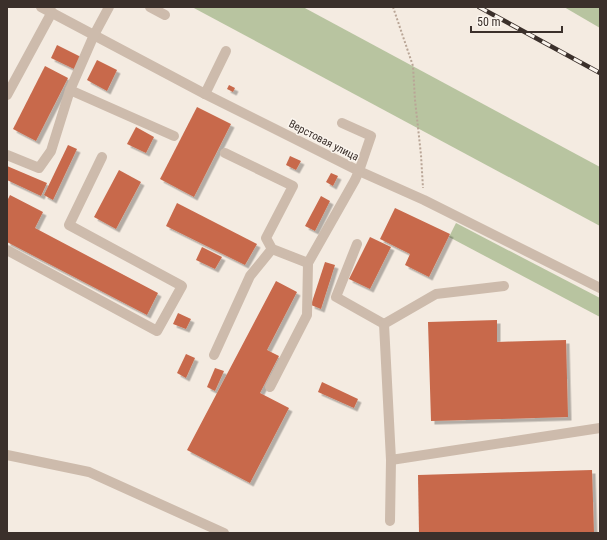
<svg xmlns="http://www.w3.org/2000/svg" width="607" height="540" font-family="'Roboto Condensed',sans-serif">
  <defs>
    <filter id="shadow"><feDropShadow dx="3.5" dy="3.5" stdDeviation="0" flood-color="#0004"/></filter>
  </defs>
  <rect width="100%" height="100%" fill="#f4ebe1"/>
  <!-- green -->
  <g fill="#b8c4a0">
    <polygon points="192,7 303,7 600,167 600,226"/>
    <polygon points="564,7 600,7 600,28"/>
    <polygon points="456,223 600,298 600,317 449,237"/>
  </g>
  <!-- building -->
  <g fill="#c8694b" filter="url(#shadow)">
    <polygon points="57,45 81,57 74,69 51,58"/>
    <polygon points="97,60 117,70 107,91 87,80"/>
    <polygon points="45,66 68,78 36,141 13,129"/>
    <polygon points="229,85 235,88 233,92 227,89"/>
    <polygon points="197,107 231,124 194,197 160,179"/>
    <polygon points="136,127 154,137 146,153 127,144"/>
    <polygon points="68,145 77,149 53,200 44,195"/>
    <polygon points="290,156 301,161 296,170 286,165"/>
    <polygon points="7,166 47,183 41,196 7,180"/>
    <polygon points="119,170 141,182 116,229 94,217"/>
    <polygon points="331,173 338,176 333,186 326,182"/>
    <polygon points="10,195 43,212 35,228 158,293 147,315 7,242 7,201"/>
    <polygon points="321,196 330,201 315,231 305,226"/>
    <polygon points="177,203 257,244 245,265 166,226"/>
    <polygon points="395,208 450,234 429,277 405,265 410,254 380,239"/>
    <polygon points="370,237 391,247 370,289 349,279"/>
    <polygon points="202,247 222,257 215,269 196,260"/>
    <polygon points="325,262 335,265 321,309 311,305"/>
    <polygon points="276,281 297,292 267,350 279,356 260,393 289,408 250,483 187,450"/>
    <polygon points="178,313 191,319 186,329 173,324"/>
    <polygon points="497,320 497,342 566,340 568,417 431,421 428,322"/>
    <polygon points="186,354 195,358 186,378 177,373"/>
    <polygon points="215,368 224,371 215,391 207,387"/>
    <polygon points="322,382 358,399 354,408 318,392"/>
    <polygon points="592,470 594,533 419,533 418,475"/>
  </g>
  <g fill="none" stroke-linecap="round" stroke-linejoin="round">
    <!-- path -->
    <polyline stroke="#b9a596" stroke-width="2" stroke-dasharray="2 2" stroke-linecap="butt" points="393,7 413,66 415,100 421,155 423,188"/>
    <!-- minor -->
    <g stroke="#cdbbac" stroke-width="10">
      <polyline points="41,7 205,94 359,171 424,200 600,288"/>
      <polyline points="150,7 165,15"/>
      <polyline points="70,90 174,136"/>
      <polyline points="205,94 226,51"/>
      <polyline points="7,95 52,12"/>
      <polyline points="225,153 293,186 266,238 272,249 308,263"/>
      <polyline points="7,155 39,168 51,151 70,90 94,35 109,7"/>
      <polyline points="357,244 336,297 384,324"/>
      <polyline points="7,250 157,331 182,286 69,225 102,157"/>
      <polyline points="504,286 436,294 384,324 391,460 600,428"/>
      <polyline points="214,355 250,276 272,249"/>
      <polyline points="270,387 307,315 308,263 355,180 359,171 371,136 342,123"/>
      <polyline points="7,455 89,472 224,533"/>
      <polyline points="390,521 391,460"/>
    </g>
    <defs>
      <polyline id="rail" points="479,7 600,73"/>
    </defs>
    <!-- rail casing -->
    <use href="#rail" stroke="#3b302b" stroke-width="4.5"/>
    <!-- rail -->
    <use href="#rail" stroke="#fbf5ee" stroke-width="3" stroke-dasharray="9" stroke-linecap="butt"/>
  </g>
  <g text-anchor="middle" stroke-width="3" stroke-linejoin="round" paint-order="stroke">
    <!-- street labels -->
    <g font-size="11" fill="#3b302b" stroke="#fbf5ee">
      <text transform="translate(324 140) rotate(27)" y="4">Верстовая улица</text>
    </g>
  </g>
  <!-- border -->
  <rect width="607" height="540" fill="none" stroke="#3b302b" stroke-width="16"/>
  <!-- scale -->
  <path d="M471 26v6h91v-6" fill="none" stroke="#3b302b" stroke-width="2"/>
  <text x="477" y="26" font-size="12" fill="#3b302b" stroke="#fbf5ee" stroke-width="3" paint-order="stroke">50 m</text>
</svg>
